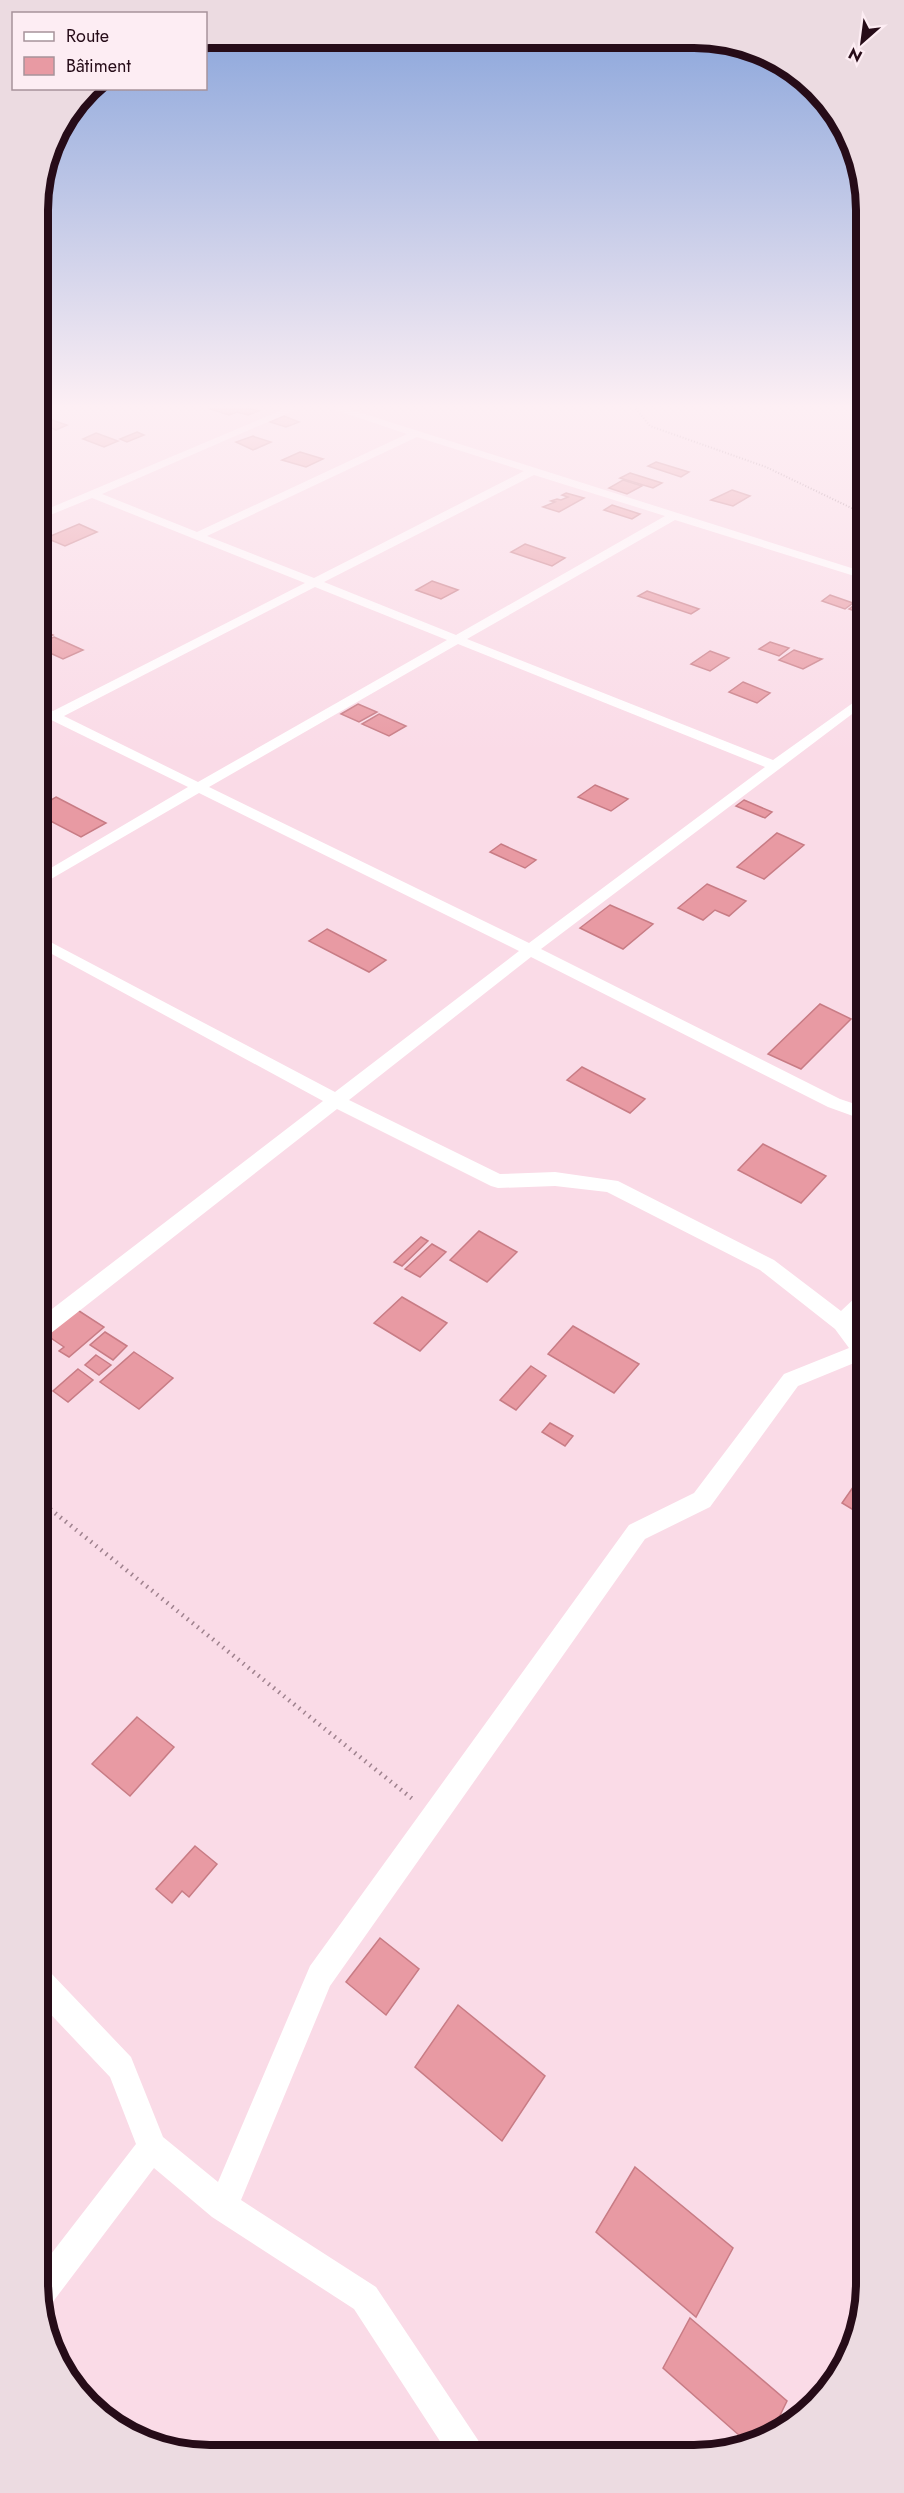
<svg xmlns="http://www.w3.org/2000/svg" width="904" height="2493" font-family="Jost,sans-serif">
  <rect width="100%" height="100%" fill="#fadbe7"/>
  <!-- building -->
  <g fill="#e89aa3" stroke="#c87c85" stroke-width="1.5">
    <polygon points="222,404 231,404 259,411 248,415 237,412 229,415 210,409"/>
    <polygon points="284,416 299,422 286,427 270,422"/>
    <polygon points="49,419 67,425 56,430 38,423"/>
    <polygon points="137,432 144,435 127,442 120,439"/>
    <polygon points="96,433 118,441 104,447 83,439"/>
    <polygon points="253,436 255,437 271,442 253,450 236,442"/>
    <polygon points="300,452 323,459 306,467 282,460"/>
    <polygon points="656,462 689,472 681,477 648,466"/>
    <polygon points="630,473 662,483 653,488 620,478"/>
    <polygon points="623,480 642,486 627,494 609,488"/>
    <polygon points="732,490 750,496 733,506 711,500"/>
    <polygon points="566,493 584,498 559,512 543,507 555,502 551,501 557,499 561,500 568,497 562,495"/>
    <polygon points="612,505 640,514 632,519 604,510"/>
    <polygon points="79,524 97,532 65,546 46,538"/>
    <polygon points="525,544 565,558 552,566 511,552"/>
    <polygon points="432,581 458,590 441,599 416,590"/>
    <polygon points="647,591 699,609 691,614 638,596"/>
    <polygon points="830,595 853,603 845,609 822,601"/>
    <polygon points="860,601 864,602 864,614 849,609"/>
    <polygon points="39,629 53,635 39,642"/>
    <polygon points="54,637 83,650 63,659 39,648 39,644"/>
    <polygon points="770,642 789,648 779,656 759,649"/>
    <polygon points="794,650 818,658 822,659 803,669 779,660"/>
    <polygon points="710,651 729,658 710,671 691,664"/>
    <polygon points="743,682 770,693 757,703 729,692"/>
    <polygon points="358,704 377,712 359,722 341,714"/>
    <polygon points="379,714 406,726 389,736 362,724"/>
    <polygon points="595,785 628,799 611,811 578,797"/>
    <polygon points="56,797 106,823 81,837 39,815 39,807"/>
    <polygon points="744,800 772,812 765,818 736,806"/>
    <polygon points="777,833 804,845 764,879 737,867"/>
    <polygon points="501,844 536,860 525,868 490,852"/>
    <polygon points="707,884 746,901 729,916 715,910 703,920 678,908"/>
    <polygon points="610,905 653,924 623,949 580,928"/>
    <polygon points="327,929 386,960 369,972 309,941"/>
    <polygon points="820,1004 851,1019 801,1069 768,1054"/>
    <polygon points="582,1067 645,1099 630,1113 567,1080"/>
    <polygon points="763,1144 826,1176 801,1203 738,1170"/>
    <polygon points="479,1231 517,1252 487,1282 450,1260"/>
    <polygon points="421,1237 428,1241 402,1266 394,1262"/>
    <polygon points="432,1244 446,1252 420,1277 405,1269"/>
    <polygon points="402,1297 447,1323 420,1351 374,1323"/>
    <polygon points="76,1309 104,1327 69,1357 59,1351 64,1347 45,1334"/>
    <polygon points="573,1326 639,1364 614,1393 548,1354"/>
    <polygon points="105,1332 127,1346 113,1360 90,1345"/>
    <polygon points="134,1352 173,1378 139,1409 100,1382"/>
    <polygon points="96,1355 111,1365 99,1375 85,1365"/>
    <polygon points="531,1366 546,1376 516,1410 500,1400"/>
    <polygon points="78,1369 93,1380 68,1402 53,1391"/>
    <polygon points="550,1423 573,1436 565,1446 542,1432"/>
    <polygon points="865,1470 865,1517 842,1503"/>
    <polygon points="137,1717 174,1747 130,1796 92,1764"/>
    <polygon points="195,1846 217,1864 189,1897 182,1891 172,1903 156,1889"/>
    <polygon points="380,1938 419,1969 386,2015 346,1982"/>
    <polygon points="458,2005 545,2076 502,2141 415,2067"/>
    <polygon points="635,2167 733,2248 696,2317 596,2232"/>
    <polygon points="690,2318 787,2401 770,2436 749,2444 663,2368"/>
  </g>
  <g fill="none" stroke-linecap="round" stroke-linejoin="round">
    <!-- path-far1 -->
    <polyline stroke="#9f828e" stroke-width="2" stroke-dasharray="1 2" stroke-linecap="butt" points="632,404 650,426 766,467 864,514"/>
    <!-- path -->
    <polyline stroke="#9f828e" stroke-width="4.5" stroke-dasharray="1.5 5" stroke-linecap="butt" points="40,1501 415,1801"/>
    <!-- street -->
    <path fill="#fff" fill-rule="evenodd" d="M296 404H309L102 494 197 532 407 434 318 404H333L864 572V579L675 520 467 639 773 760 864 695V705L541 949 840 1099 864 1107V1120L828 1107 531 957 349 1100 500 1174 555 1172 618 1181 774 1260 841 1311 858 1295 865 1292V1313L854 1324 865 1339V1363L859 1361 798 1386 710 1507 645 1539 330 1986 241 2200 376 2287 478 2440 483 2452H447L354 2309 212 2217 154 2168 52 2303 41 2308V2267L136 2144 110 2077 40 2003V1968L50 1972 131 2057 163 2137 218 2182 310 1966 629 1525 694 1493 784 1374 849 1348 835 1329 760 1270 607 1192 555 1186 498 1188 491 1186 337 1109 46 1337 40 1339 39 1319 323 1101 39 947V936L335 1092 519 951 199 793 39 886V875L188 787 39 714V705L53 711 305 583 92 498 38 520V513ZM417 437 524 471 314 578 207 536ZM534 475 665 516 456 635 324 582ZM315 587 447 640 198 782 64 716ZM458 644 765 767 529 943 209 787Z"/>
  </g>
  <!-- sky -->
  <linearGradient id="sky" x2="0" y2="1"><stop stop-color="#85a2da"/><stop offset="0.54" stop-color="#fdeff4"/><stop offset="1" stop-color="#fdeff4" stop-opacity="0"/></linearGradient>
  <rect width="904" height="753" fill="url(#sky)"/>
  <!-- crop -->
  <path d="M0 0H904V2493H0ZM210 48H694A162 162 0 0 1 856 210V2283A162 162 0 0 1 694 2445H210A162 162 0 0 1 48 2283V210A162 162 0 0 1 210 48Z" fill="#ecdbe1" fill-rule="evenodd"/>
  <path fill="none" stroke="#260c18" stroke-width="8" d="M210 48H694A162 162 0 0 1 856 210V2283A162 162 0 0 1 694 2445H210A162 162 0 0 1 48 2283V210A162 162 0 0 1 210 48Z"/>
  <!-- legend -->
  <rect x="12" y="12" width="195" height="78" fill="#fdedf3" stroke="#a7939b" stroke-width="1.5"/>
  <rect x="24" y="32" width="30" height="9" fill="#ffffff" stroke="#a7939b" stroke-width="1.5"/>
  <text x="66" y="42" font-size="18" fill="#260c18">Route</text>
  <rect x="24" y="57" width="30" height="18" fill="#e89aa3" stroke="#a7939b" stroke-width="1.5"/>
  <text x="66" y="72" font-size="18" fill="#260c18">Bâtiment</text>
  <!-- north arrow -->
  <g transform="translate(862 42) rotate(208)" stroke="#fdedf3" stroke-width="4.5" paint-order="stroke">
  <path d="M0-4.5L10 22L0 15L-10 22Z" fill="#260c18"/>
  <text y="-9" font-size="16" font-weight="bold" text-anchor="middle" fill="#260c18">N</text>
  </g>
</svg>
